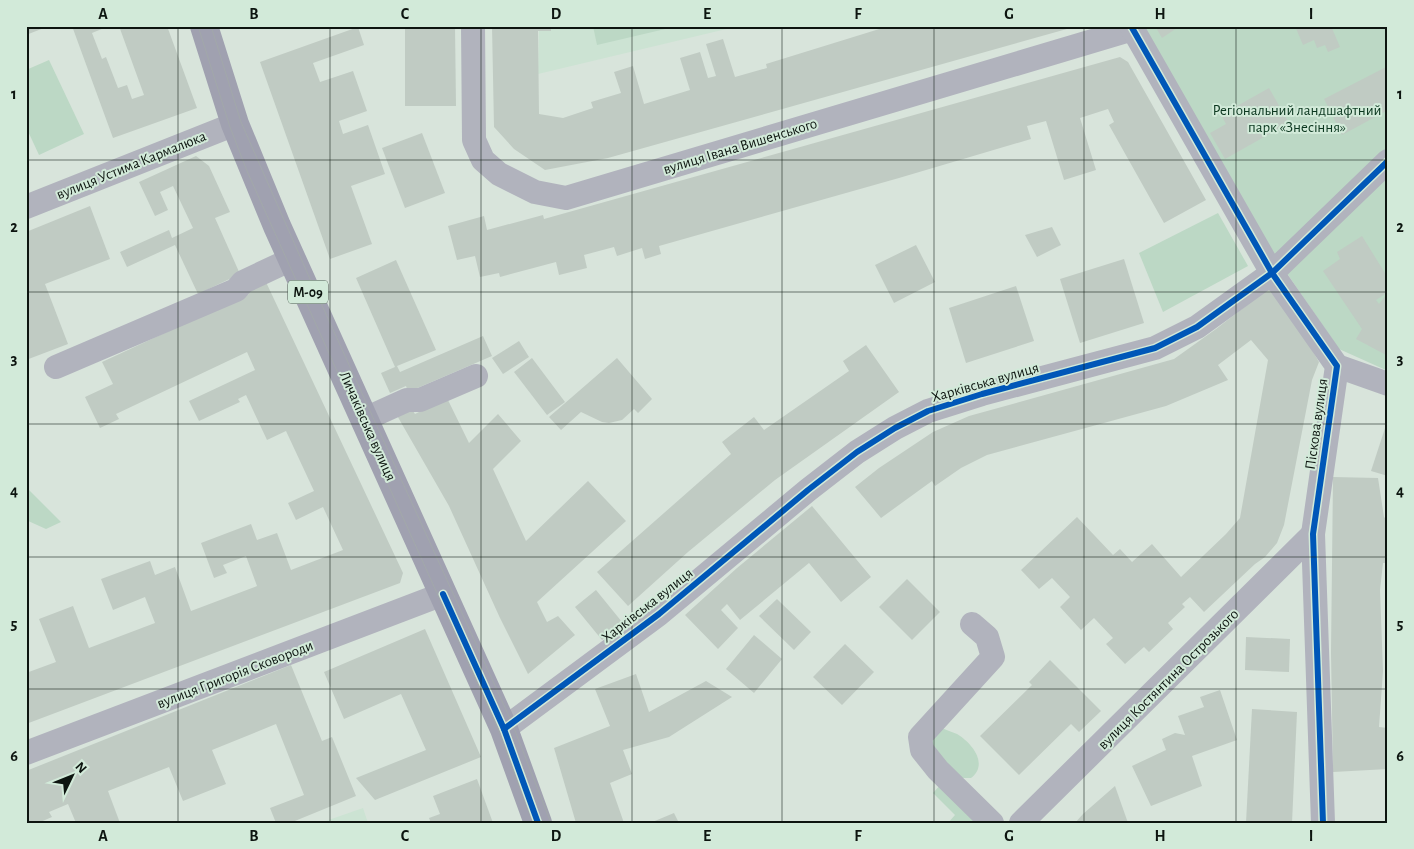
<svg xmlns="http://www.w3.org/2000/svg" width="1414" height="849" font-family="'Alegreya Sans',sans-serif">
  <rect width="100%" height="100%" fill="#d8e4db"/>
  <!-- built -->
  <g fill="#cce3d3">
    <polygon points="539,26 739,26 538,74"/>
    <polygon points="363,808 368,823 320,823"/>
  </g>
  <!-- green -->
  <g fill="#bcd8c5">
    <polygon points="593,26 678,26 597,45"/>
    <polygon points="1140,26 1388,26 1388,371 1339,349 1266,243"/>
    <polygon points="49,60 84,134 39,155 26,127 26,70"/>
    <polygon points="1218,213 1248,266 1163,312 1139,253"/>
    <polygon points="26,487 61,522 46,529 26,520"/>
    <path d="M942 728C946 730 952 732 957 734 972 743 989 764 971 778H959L930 743Z"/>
    <polygon points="943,782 982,823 948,823 955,815 933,793"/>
  </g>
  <!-- building -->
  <g fill="#c0cbc3">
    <polygon points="26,26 49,26 26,35"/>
    <polygon points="72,26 109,26 92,33 102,59 106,57 118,88 127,85 132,99 144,95 119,26 167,26 197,108 113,138"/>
    <polygon points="405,26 455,26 456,106 405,106"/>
    <polygon points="492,26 551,26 551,31 538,31 539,114 563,118 593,108 591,102 621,93 614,72 633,66 644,104 690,90 680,58 700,52 708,78 716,76 706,44 723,39 735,77 767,68 766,64 889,26 1074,27 608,158 545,170 514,149 494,127"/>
    <polygon points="1155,26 1180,26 1162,38"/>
    <polygon points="1295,26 1331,26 1340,47 1328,52 1325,45 1317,48 1314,40 1303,45"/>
    <polygon points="358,27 364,45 313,63 320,82 353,71 367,111 339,121 343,134 368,125 385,174 351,186 372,244 330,259 260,62"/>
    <polygon points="1120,57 1128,62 1206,200 1164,223 1109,125 1114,122 1108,109 1080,118 1096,170 1064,180 1046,121 1027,126 1031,139 899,178 659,246 661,254 645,259 642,248 617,256 614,247 584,255 587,268 559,275 556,262 500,277 499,273 480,277 475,256 457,260 448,226 484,216 487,230 543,215 544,219"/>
    <polygon points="1388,66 1388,110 1342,135 1324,99"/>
    <polygon points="1269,88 1289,123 1225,159 1210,133 1226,124 1221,115"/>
    <polygon points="422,133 445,193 405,208 382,148"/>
    <polygon points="196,156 209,166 230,212 215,218 240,274 198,294 175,245 127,267 120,252 169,230 172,238 193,228 173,186 160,192 168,210 155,216 139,182"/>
    <polygon points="90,206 110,259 45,284 68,344 26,360 26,232"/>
    <polygon points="1052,227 1061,245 1037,257 1025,235"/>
    <polygon points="1362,236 1388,278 1388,292 1376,300 1379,304 1386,295 1388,296 1388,356 1356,339 1362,329 1323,271 1340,259 1337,252"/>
    <polygon points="916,245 935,282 894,303 875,265"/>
    <polygon points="1124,259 1144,323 1080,343 1060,279"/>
    <polygon points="396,260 436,350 397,366 400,372 483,336 492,356 408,392 406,386 390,393 381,373 395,367 356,278"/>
    <polygon points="265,280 403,573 400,583 26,724 26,673 56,662 39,619 73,606 89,648 155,623 145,597 113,610 101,579 150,561 155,575 175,567 191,611 257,586 246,556 223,565 227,573 214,578 201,543 251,524 257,540 277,533 291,570 343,550 323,507 296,520 288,503 314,491 286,431 267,440 246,395 238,399 240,402 199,421 189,401 255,370 247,352 116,414 119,419 100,428 85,397 113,384 102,362 249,294 246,289"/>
    <polygon points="1016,286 1034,341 966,363 949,308"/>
    <polygon points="1269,288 1305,338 1319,362 1312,380 1284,525 1277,543 1265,557 1255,564 1204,612 1190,597 1182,604 1185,607 1168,623 1173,629 1149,652 1144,647 1125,664 1106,644 1113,638 1094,618 1081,630 1060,607 1070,597 1052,578 1039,589 1021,570 1077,517 1113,555 1120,549 1132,562 1152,544 1181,577 1226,534 1240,518 1268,360 1251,340 1218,365 1228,380 1166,406 987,455 961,468 935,486 932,481 881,518 855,487 879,468 933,432 969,416 1174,359 1216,329"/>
    <polygon points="519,341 529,357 503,374 492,358"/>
    <polygon points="866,345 899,392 775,480 688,552 628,606 597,572 731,454 722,442 754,417 764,430 849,371 843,361"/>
    <polygon points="532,358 565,402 547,415 514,372"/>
    <polygon points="617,358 652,399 638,413 634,409 622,420 609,423 602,422 581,412 561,430 549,417"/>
    <polygon points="447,398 469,443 498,414 521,441 493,469 526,541 588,481 626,521 537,602 547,622 558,616 575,635 528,674 500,618 449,506 395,412 409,405 415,414"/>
    <polygon points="1387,422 1388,422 1388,476 1371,471"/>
    <polygon points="1333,477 1378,478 1384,517 1388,521 1388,563 1383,563 1380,590 1383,671 1379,727 1388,728 1388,769 1333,772 1331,653"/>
    <polygon points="812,506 871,577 841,602 809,563 740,620 727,604 721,610 738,628 718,649 685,615 737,568"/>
    <polygon points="907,579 940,612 912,640 879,607"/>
    <polygon points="596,590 622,622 602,640 575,607"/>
    <polygon points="777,599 811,632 794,650 759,616"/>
    <polygon points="425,629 481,757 375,800 356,778 426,750 401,694 344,719 324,672"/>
    <polygon points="754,635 782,659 754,693 726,669"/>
    <polygon points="1246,637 1290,639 1289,672 1245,670"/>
    <polygon points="845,644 874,672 842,705 813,677"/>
    <polygon points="1050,660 1101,711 1079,732 1071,724 1019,775 980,736 1032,685 1029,682"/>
    <polygon points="291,665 322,741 332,737 356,796 290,823 276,823 270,808 304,795 276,724 212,750 226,784 183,801 169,767 108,791 120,823 76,823 68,804 49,812 52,817 38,823 26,823 26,771"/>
    <polygon points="636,674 649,712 706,681 732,697 669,737 623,750 632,774 610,783 624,823 576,823 554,748 610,726 595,689"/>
    <polygon points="1220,690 1237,740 1192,756 1202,786 1151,806 1132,766 1166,750 1162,739 1175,733 1185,735 1178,716 1204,707 1200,697"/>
    <polygon points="1252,709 1297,712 1292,823 1246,823"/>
    <polygon points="477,779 493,823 431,823 429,818 440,814 433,796"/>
    <polygon points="1115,786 1128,823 1075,823 1083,814"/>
    <polygon points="674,813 679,823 650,823"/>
  </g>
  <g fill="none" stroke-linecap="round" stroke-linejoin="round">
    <!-- minor -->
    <g stroke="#b1b3bd" stroke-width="24">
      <polyline points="473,26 474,140 483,160 499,174 535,192 566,198 1133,29"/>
      <polyline points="1131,26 1272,273 1337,366 1313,534 1323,823"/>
      <polyline points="26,207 235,124"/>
      <polyline points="1337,366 1388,384"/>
      <polyline points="56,367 236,290 243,282 292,259"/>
      <polyline points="365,419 407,400 420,400 476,376"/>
      <polyline points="972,624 987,637 993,657 920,737 922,750 938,770 992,823"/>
      <polyline points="504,729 659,614 808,490 857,452 895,428 928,411 982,394 1155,348 1197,327 1272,273 1388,161"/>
      <polyline points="26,753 443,594"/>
      <polyline points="1021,823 1313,534"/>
    </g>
    <!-- major -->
    <polyline stroke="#a0a1b0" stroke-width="28" points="204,26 235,124 277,226 504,729 538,823"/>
    <!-- tram -->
    <g stroke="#a2a8aa" stroke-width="1">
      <polyline points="198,26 230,127 247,171 499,731 533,823"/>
      <polyline points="211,26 241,122 310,279 512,723 551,823"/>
    </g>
    <defs>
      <g id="cycleway">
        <polyline points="1131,26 1272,273 1337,366 1313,534 1323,823"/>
        <polyline points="443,594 504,729 538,823"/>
        <polyline points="504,729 659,614 808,490 857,452 895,428 928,411 982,394 1155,348 1197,327 1272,273 1388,161"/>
      </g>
    </defs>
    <!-- cycleway casing -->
    <use href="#cycleway" stroke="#d2ead9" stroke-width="9"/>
    <!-- cycleway -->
    <use href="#cycleway" stroke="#0057b8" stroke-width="6"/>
  </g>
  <!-- grid -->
  <path fill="none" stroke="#0d1510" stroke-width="1" stroke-opacity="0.55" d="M178 26V823M330 26V823M481 26V823M632 26V823M782 26V823M934 26V823M1084 26V823M1236 26V823M26 160H1388M26 292H1388M26 424H1388M26 557H1388M26 689H1388"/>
  <g text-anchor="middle" stroke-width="4" stroke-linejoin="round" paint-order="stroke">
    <!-- shield labels -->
    <rect fill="#d2ead9" stroke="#48554c" stroke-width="1" x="288" y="280.5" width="40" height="23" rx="4"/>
    <g font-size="14" font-weight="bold" fill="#0d1510">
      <text x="308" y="297">М-09</text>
    </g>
    <!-- park labels -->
    <g font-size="15" fill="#0b371f" stroke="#d2ead9">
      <text x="1297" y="115">Регіональний ландшафтний<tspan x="1297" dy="17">парк «Знесіння»</tspan></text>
    </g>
    <!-- street labels -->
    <g font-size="15" fill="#0d1510" stroke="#d2ead9">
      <text transform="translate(740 146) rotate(-17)" y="5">вулиця Івана Вишенського</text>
      <text transform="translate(131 165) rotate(-22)" y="5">вулиця Устима Кармалюка</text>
      <text transform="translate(985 382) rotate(-16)" y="5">Харківська вулиця</text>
      <text transform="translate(1316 424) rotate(-82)" y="5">Піскова вулиця</text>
      <text transform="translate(368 426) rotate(66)" y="5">Личаківська вулиця</text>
      <text transform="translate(647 605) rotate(-38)" y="5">Харківська вулиця</text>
      <text transform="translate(235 674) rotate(-21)" y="5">вулиця Григорія Сковороди</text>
      <text transform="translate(1168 679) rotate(-45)" y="5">вулиця Костянтина Острозького</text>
    </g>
  </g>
  <!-- border -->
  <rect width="1414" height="849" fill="none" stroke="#d2ead9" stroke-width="55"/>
  <!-- north arrow -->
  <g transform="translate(72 776) rotate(47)" stroke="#d2ead9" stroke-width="4" paint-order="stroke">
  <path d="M0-4L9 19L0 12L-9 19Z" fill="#0d1510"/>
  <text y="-8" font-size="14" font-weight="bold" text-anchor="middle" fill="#0d1510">N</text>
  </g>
  <rect x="28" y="28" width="1358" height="794" fill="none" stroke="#0d1510" stroke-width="2"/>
  <g font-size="16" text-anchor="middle" font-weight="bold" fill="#0d1510">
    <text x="103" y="19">A</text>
    <text x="254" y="19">B</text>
    <text x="405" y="19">C</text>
    <text x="556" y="19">D</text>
    <text x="707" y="19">E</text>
    <text x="858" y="19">F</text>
    <text x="1009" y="19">G</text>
    <text x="1160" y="19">H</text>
    <text x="1311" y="19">I</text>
    <text x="14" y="99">1</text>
    <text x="1400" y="99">1</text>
    <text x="14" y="232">2</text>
    <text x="1400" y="232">2</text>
    <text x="14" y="364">3</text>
    <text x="1400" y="364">3</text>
    <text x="14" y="496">4</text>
    <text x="1400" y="496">4</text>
    <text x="14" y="629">5</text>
    <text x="1400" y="629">5</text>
    <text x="14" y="761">6</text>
    <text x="1400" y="761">6</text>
    <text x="103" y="841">A</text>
    <text x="254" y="841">B</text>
    <text x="405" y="841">C</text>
    <text x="556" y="841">D</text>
    <text x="707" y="841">E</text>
    <text x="858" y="841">F</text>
    <text x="1009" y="841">G</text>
    <text x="1160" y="841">H</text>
    <text x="1311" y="841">I</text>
  </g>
</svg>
